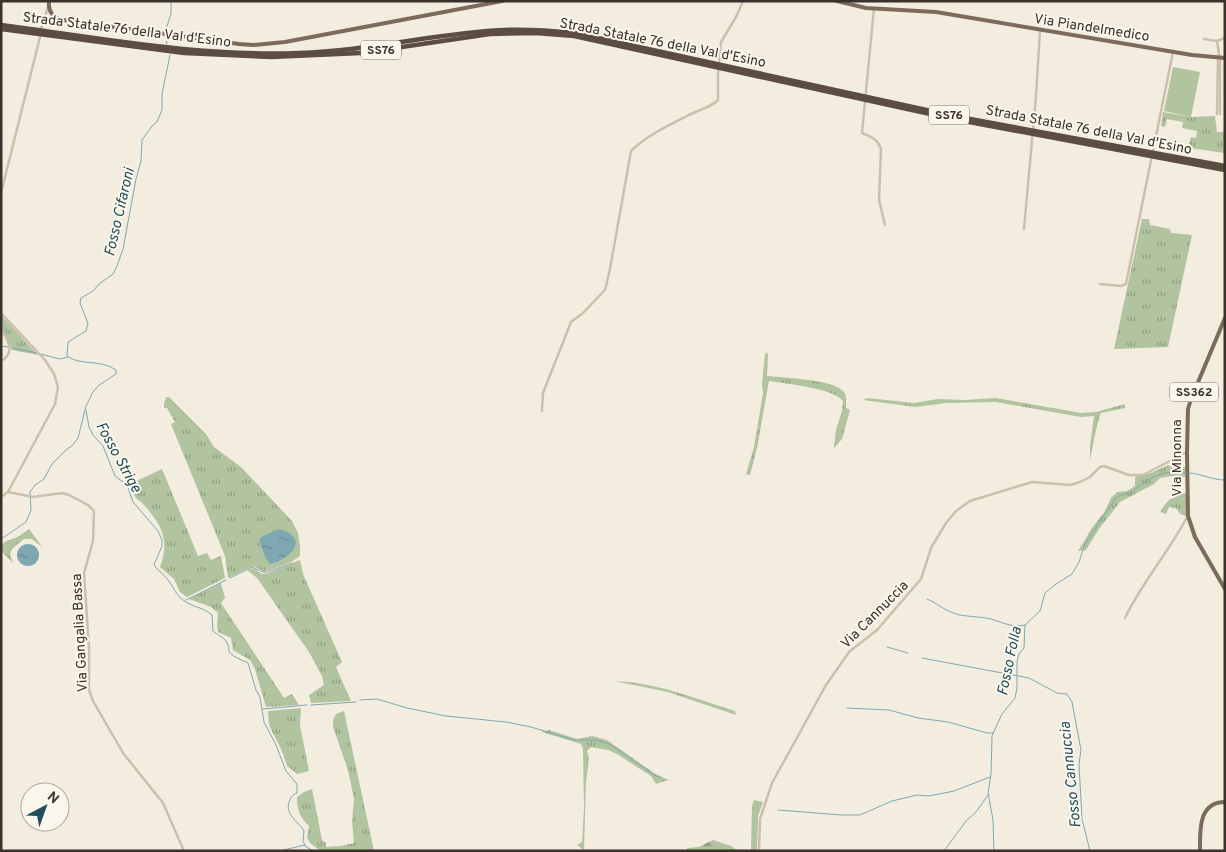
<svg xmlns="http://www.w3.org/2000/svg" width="1226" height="852" font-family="Overpass,sans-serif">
  <defs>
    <pattern id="grass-tufts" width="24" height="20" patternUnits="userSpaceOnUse" patternTransform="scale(1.25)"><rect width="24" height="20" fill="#b1c39f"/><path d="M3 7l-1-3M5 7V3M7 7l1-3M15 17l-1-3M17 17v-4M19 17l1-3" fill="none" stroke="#919f82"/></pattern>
    <pattern id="forest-firs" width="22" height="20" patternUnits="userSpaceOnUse" patternTransform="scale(1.25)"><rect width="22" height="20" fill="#b1c39f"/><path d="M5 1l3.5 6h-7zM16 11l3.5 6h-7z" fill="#919f82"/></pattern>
    <pattern id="water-ripples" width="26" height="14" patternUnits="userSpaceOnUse" patternTransform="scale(1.25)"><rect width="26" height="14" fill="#7ea7b1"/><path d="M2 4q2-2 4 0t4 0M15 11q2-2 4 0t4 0" fill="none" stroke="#688990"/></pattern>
  </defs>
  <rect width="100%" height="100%" fill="#f3ede0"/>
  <!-- grass -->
  <g fill="url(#grass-tufts)">
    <polygon points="1163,112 1191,117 1215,116 1217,132 1224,132 1224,153 1190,148 1188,146 1191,137 1196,138 1197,131 1182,128 1183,122 1167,119 1165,127 1161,126"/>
    <polygon points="1142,219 1149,219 1150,225 1170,229 1171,233 1192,235 1168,347 1114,349"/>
    <polygon points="1,315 38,355 12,350 1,327"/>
    <path d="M767 352 768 355 767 376C784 378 834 379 844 392 847 397 846 402 846 408L850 410 842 439 834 448 836 430 842 411 843 401C833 388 787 384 769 381L757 448 750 475 746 474 754 447 763 393 762 384 765 354Z"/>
    <polygon points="166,397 169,397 206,434 214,447 241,467 292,521 298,533 300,546 300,556 291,562 265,572 253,566 228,578 225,556 171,424 175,422 167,408 164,408 164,404"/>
    <path d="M867 398 914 403 938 399 965 400 996 398 1081 413 1096 412 1125 404V408L1101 413C1098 417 1092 452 1090 460V446L1094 416 1081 417 996 402 946 403 915 407 863 400Z"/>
    <polygon points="1168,465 1174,469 1186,467 1185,477 1171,476 1160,478 1154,484 1120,502 1099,529 1086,550 1078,551 1092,528 1105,511 1111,498 1117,492 1127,491 1135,486 1135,477 1151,473"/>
    <path d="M162 469 198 556 207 553 211 560 221 556 225 578 187 597 180 592 174 579 160 567C170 541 162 525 144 505 141 501 135 499 134 494 132 490 133 487 134 482Z"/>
    <path d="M1186 493V516L1180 514 1176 508 1169 507 1166 514 1160 512C1167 501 1173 494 1186 493Z"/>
    <path d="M29 529 43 548 32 539H24L12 549 10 554 13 563 1 551C1 541 7 541 15 538 20 536 24 532 29 529Z"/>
    <polygon points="300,560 303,574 342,662 336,667 351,701 311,703 309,695 324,685 322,676 309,652 257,578 247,570 253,568 262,574 266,574"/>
    <polygon points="221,583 225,598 221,603 284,698 292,694 299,705 266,707 255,669 250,660 233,650 231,638 218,632 217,626 218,613 211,607 189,599"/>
    <path d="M614 681C660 683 692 698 735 711L736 715 668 692Z"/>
    <polygon points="301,708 300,725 309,771 297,774 287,766 282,751 269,725 268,711"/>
    <path d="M344 711 374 851H321L311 844 307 838 309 826C300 817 297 811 297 797L304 792 312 789 322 840 326 843V847L341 846 354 843 352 821 354 799 348 770 333 727V720L336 714Z"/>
    <polygon points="549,730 577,739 592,736 607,740 654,773 668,780 656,784 651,776 617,754 608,750 591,747 587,751 589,758 586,782 584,850 577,845 582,842 584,808 583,749 581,744 542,732"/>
  </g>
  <!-- forest -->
  <g fill="url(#forest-firs)">
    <polygon points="754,800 763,802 758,816 757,851 751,851 752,806"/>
    <polygon points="713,840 731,846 739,851 687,851 687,848 699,847"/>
  </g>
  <!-- green -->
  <polygon fill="#b1c39f" points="1173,67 1200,72 1191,117 1164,111"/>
  <!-- water -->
  <g fill="url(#water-ripples)">
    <path d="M279 529C310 537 292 559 270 564L266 559 259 540 263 536Z"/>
    <circle cx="28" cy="555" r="11"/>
  </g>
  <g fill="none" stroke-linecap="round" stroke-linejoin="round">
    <!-- stream -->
    <g stroke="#7ea7b1" stroke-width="1">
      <polyline points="167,44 165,32 171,14 171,1"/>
      <polyline points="1,346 8,347"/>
      <polyline points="13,348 37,353"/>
      <polyline points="40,354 60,359 68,357"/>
      <path d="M86 410 89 427 93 435 103 446 115 476 127 485 133 502 158 531 162 540V546L154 565C158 571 164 574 168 580 175 589 175 595 186 602 194 607 204 608 212 615L213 631C222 638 229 639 229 652L235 657 248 663 256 690 260 697 264 722 276 745 286 771 297 784V793C292 795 291 797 289 802 285 815 298 821 304 831L303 841 306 847 314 851"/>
      <path d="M1190 473C1202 474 1212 480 1225 480"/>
      <path d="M1 539 26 522 31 510 30 492 35 485 44 479 52 464 66 450 73 445 78 438 86 406 93 392 98 386 116 374V370C101 359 80 366 67 356L68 342 86 331 88 323 80 303 81 298 93 291 99 284 113 274 117 266 123 249 136 179 141 161 142 140 152 126 157 122 162 110V94L170 55"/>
      <polyline points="230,578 252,567 265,573 292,563"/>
      <path d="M927 599C936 602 942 609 951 612 962 617 974 616 986 618 999 620 1011 629 1025 625"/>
      <polyline points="186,600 226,580"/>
      <polyline points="887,647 908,653"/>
      <polyline points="922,658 1029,678 1057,693 1067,694 1072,702 1081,750 1079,764 1082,819 1090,851"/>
      <polyline points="360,700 377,699 407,708 446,716 506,722 531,727 574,740 595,740 607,743 620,751 654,775 661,778"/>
      <polyline points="311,705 356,702"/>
      <polyline points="847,708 889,710 918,718 948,722 987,733 993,733"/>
      <polyline points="263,709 307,705"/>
      <polyline points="778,810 841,815 860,815 892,801 917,795 929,796 954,791 990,777"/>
      <polyline points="279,851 305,845"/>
      <polyline points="944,851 966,821 976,812 988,795"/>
      <path d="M994 851 993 820 988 793 991 774 992 736 1002 714 1015 698 1017 688V661L1019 654 1024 648 1025 625 1040 611 1045 593 1056 584 1072 574 1079 562 1085 544 1115 499C1120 494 1124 495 1130 493 1135 490 1139 486 1143 483 1157 473 1169 471 1186 473"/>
    </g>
    <!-- minor -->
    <g stroke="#ccbfab" stroke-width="2.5">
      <path d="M874 8 862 133C871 137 878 139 881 149L879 200 885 225"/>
      <polyline points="45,18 56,18"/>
      <polyline points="41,29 48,7"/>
      <polyline points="1204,39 1217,41"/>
      <polyline points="1217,114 1218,59"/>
      <polyline points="1220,114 1220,61 1217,41 1225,38"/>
      <polyline points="1,193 40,37"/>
      <polyline points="1024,229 1036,96 1040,30"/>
      <polyline points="1100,284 1121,286 1126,284 1173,52"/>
      <polyline points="1,313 45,360 54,374 58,387 55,404 8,492 1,497"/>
      <path d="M1 329C8 340 16 353 1 361"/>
      <path d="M542 411 543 393 571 322 583 313 605 290 610 269 631 151C646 136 669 125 687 116 698 110 710 108 718 100V74L721 42 736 17 743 1"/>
      <polyline points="8,492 33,497 62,493 69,495 88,505 94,511 93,541 84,573 89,648 89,690 93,701 123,753 163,803 184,851"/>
      <path d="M1125 618C1142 582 1169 552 1187 517"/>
      <polyline points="759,851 760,819 772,783 826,685 849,652 877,630 921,579 931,548 946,523 956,511 970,501 1032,482 1070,485 1080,482 1090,477 1100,467 1104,466 1129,475 1143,475 1187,452"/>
    </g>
    <!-- major -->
    <g stroke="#7c6b5b" stroke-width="4">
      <path d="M49 1C48 12 53 18 63 20L239 44 253 45 285 42 502 1"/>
      <polyline points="837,1 866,8 936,12 1192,55 1225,58"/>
      <polyline points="1225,318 1191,399 1188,409 1187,452 1188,516 1195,537 1225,589"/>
      <path d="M1200 851C1200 831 1198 802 1225 802"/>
    </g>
    <!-- highway -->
    <g stroke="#5b4d41" stroke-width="4.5">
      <path d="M1 25C100 38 199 57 299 53 364 51 424 36 487 31 517 28 546 30 575 33L954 116 1225 166"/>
      <polyline points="1,29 184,53 271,57 361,53 490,34 536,33 574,36 953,119 1225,170"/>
    </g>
  </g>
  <g text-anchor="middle" stroke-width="4" stroke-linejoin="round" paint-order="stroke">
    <!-- shield labels -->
    <g fill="#faf6ec" stroke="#746c64" stroke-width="1">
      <rect x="361" y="40.5" width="40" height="19" rx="4"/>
      <rect x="929" y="105.5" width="40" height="19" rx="4"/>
      <rect x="1170" y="382.5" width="48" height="19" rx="4"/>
    </g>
    <g font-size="12" font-weight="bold" fill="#3a312a">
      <text x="381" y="54">SS76</text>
      <text x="949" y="119">SS76</text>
      <text x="1194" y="396">SS362</text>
    </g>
    <!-- street labels -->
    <g font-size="14" fill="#3a312a" stroke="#faf6ec">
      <text transform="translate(1092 27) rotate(9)" y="5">Via Piandelmedico</text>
      <text transform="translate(127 29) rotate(7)" y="5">Strada Statale 76 della Val d'Esino</text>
      <text transform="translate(663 42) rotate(11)" y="5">Strada Statale 76 della Val d'Esino</text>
      <text transform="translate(1089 129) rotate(11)" y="5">Strada Statale 76 della Val d'Esino</text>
      <text transform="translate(1176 458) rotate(-90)" y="5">Via Minonna</text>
      <text transform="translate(874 614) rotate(-45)" y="5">Via Cannuccia</text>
      <text transform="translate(79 633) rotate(-93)" y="5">Via Gangalia Bassa</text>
    </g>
    <!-- water labels -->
    <g font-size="15" font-style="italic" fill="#1f4f5c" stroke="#faf6ec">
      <text transform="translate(119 212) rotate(-77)" y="5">Fosso Cifaroni</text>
      <text transform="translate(119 457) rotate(61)" y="5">Fosso Strige</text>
      <text transform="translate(1009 661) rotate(-78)" y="5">Fosso Folla</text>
      <text transform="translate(1070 775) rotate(-96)" y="5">Fosso Cannuccia</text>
    </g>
  </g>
  <!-- border -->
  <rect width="1226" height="852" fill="none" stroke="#3a312a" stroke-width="5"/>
  <!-- north arrow -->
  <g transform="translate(45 807) rotate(41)"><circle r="24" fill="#faf6ec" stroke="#ada79e"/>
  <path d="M0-4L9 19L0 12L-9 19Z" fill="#1f4f5c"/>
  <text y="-8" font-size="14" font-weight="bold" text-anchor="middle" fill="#3a312a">N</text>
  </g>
</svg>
